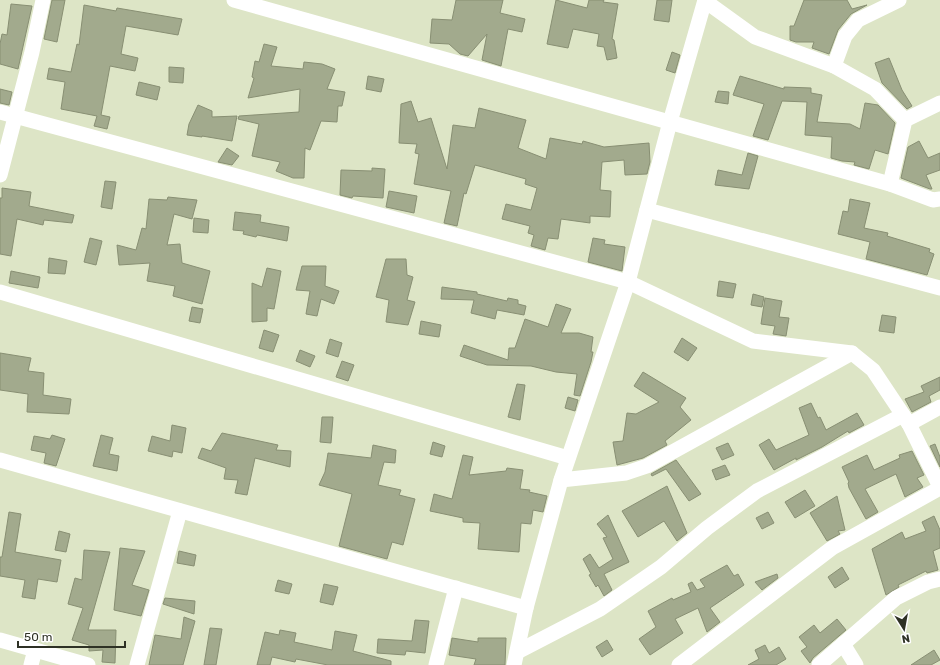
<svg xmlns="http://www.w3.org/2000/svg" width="940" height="665" font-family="Rubik,sans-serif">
  <rect width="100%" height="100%" fill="#dde5c6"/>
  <!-- building -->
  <g fill="#a2aa8d" stroke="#888f73">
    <polygon points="52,0 65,0 57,42 44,39"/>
    <polygon points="456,0 503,0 500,13 525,19 522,32 508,29 501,66 482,60 487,34 468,56 460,54 449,44 430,43 432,19 452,20"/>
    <polygon points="556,0 587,8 589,0 604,0 603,2 618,4 612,39 614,40 617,58 607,60 604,47 597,46 599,34 573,29 568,48 547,44"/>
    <polygon points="657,0 672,0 669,22 654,20"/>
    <polygon points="804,0 847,0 852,9 867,5 851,14 838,30 829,54 812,48 814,42 796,42 790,40 790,26 794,26"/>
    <polygon points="11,4 32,6 18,69 0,64 0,44 2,34 7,35"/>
    <polygon points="84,5 116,11 117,8 182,19 178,35 126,26 121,54 138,58 135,71 110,66 101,115 110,117 107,129 94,126 97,116 61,109 65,82 47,79 49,68 71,72 77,44 79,45"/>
    <polygon points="264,44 277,47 271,66 303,69 304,62 322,64 335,69 327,89 345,92 342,106 338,106 337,122 321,121 310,150 305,148 304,178 293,178 276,171 280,162 252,156 259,124 238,119 239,116 299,112 300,89 248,98 254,78 252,77 255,61 259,62"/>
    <polygon points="672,52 680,55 675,73 666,70"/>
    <polygon points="889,58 902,90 912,106 907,109 882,83 875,63"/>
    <polygon points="169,67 184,68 183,83 169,82"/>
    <polygon points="368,76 384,79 381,92 366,89"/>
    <polygon points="740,76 784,89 784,87 811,88 811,93 822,95 817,122 850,124 860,129 865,103 878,105 895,123 888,154 875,150 869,169 854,165 855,162 842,161 831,158 832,137 805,135 807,102 782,101 768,140 753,136 764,104 733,95"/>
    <polygon points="139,82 160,87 157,100 136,95"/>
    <polygon points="0,89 12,92 9,105 0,103"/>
    <polygon points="718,91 729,92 728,104 715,102"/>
    <polygon points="411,101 418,122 431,118 447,169 453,125 475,128 479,108 526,120 518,148 546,159 550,138 582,144 583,141 604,147 649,143 650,162 647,174 625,175 624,160 602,162 600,190 611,191 610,217 590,216 590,223 561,219 558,239 548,238 545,250 531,246 534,235 528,233 530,226 502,219 506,204 531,210 537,188 525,184 526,179 490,169 475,165 466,194 464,193 457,226 444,223 451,191 414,184 419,154 415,153 417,144 399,143 401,104"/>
    <polygon points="198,105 212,111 212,117 237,116 232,141 202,136 202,137 187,135 189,124"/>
    <polygon points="919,141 928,158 940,153 940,170 926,175 932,189 930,189 901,178 908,147"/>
    <polygon points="227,148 239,156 232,165 218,162"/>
    <polygon points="748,153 758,156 749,189 715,185 718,170 742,175"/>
    <polygon points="372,168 385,169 383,198 353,196 352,198 340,195 341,170 372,171"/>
    <polygon points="105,181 116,182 112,209 101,207"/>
    <polygon points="2,188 31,192 29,206 74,215 72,223 44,220 43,225 17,219 11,256 0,254 0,198 2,198"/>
    <polygon points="389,191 417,196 414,213 386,207"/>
    <polygon points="168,197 197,200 192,219 174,214 167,245 180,244 182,263 210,271 202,304 173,296 175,286 147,281 150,263 119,265 117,245 136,250 142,228 146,229 149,199 167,200"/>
    <polygon points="850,199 870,203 864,228 888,233 887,236 930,249 929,252 934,254 927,275 866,259 870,242 838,234 843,211 848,212"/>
    <polygon points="235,212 261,215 260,222 289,227 287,241 257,235 256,237 243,234 244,231 233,230"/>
    <polygon points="194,218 209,220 208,233 193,232"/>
    <polygon points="90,238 102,241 96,265 84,262"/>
    <polygon points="593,238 605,240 604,244 625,247 622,271 588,262"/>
    <polygon points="49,258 67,261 65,274 48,273"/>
    <polygon points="386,259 406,259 407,275 413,277 407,300 415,302 408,325 386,322 389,300 376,297"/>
    <polygon points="302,266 326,266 325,286 339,291 334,304 321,299 317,316 306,314 310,291 296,290"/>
    <polygon points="267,268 281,271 274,309 267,308 267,321 252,322 252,283 262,287"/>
    <polygon points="11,271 40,277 38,288 9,283"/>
    <polygon points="719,281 736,284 733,298 717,296"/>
    <polygon points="442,287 477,292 477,294 507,301 508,298 518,300 518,304 526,306 524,315 497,310 495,319 471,313 474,300 441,299"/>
    <polygon points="753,294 764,297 762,307 751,305"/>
    <polygon points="765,298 782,301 779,317 789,318 786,336 773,334 775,326 761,324"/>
    <polygon points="556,304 571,309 561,333 579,333 593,337 591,352 593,352 591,362 580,396 574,395 577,374 556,372 531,366 487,365 460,356 464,345 508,360 509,348 515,348 525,319 548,327"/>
    <polygon points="192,307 203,309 200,323 189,321"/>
    <polygon points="882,315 896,317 894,333 879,331"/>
    <polygon points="421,321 441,325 439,337 419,334"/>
    <polygon points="264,330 279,335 273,352 259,348"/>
    <polygon points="682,338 697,348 688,361 674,352"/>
    <polygon points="330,339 342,343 338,357 326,353"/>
    <polygon points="300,350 315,356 310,367 296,361"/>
    <polygon points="0,353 31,358 28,371 44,373 43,395 71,399 69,414 27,412 28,394 0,390"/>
    <polygon points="342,361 354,365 348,381 336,377"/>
    <polygon points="643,372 686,398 680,407 691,420 665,441 667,445 643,458 617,465 613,442 623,441 627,413 636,414 659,402 634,386"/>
    <polygon points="940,377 940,390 929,396 931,402 912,412 905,399 924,392 921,386"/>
    <polygon points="517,384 525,385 520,420 508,417"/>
    <polygon points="568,397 578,400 575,411 565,408"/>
    <polygon points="811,403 818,418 820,417 826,430 857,413 864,425 849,433 848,431 822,447 796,460 796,458 774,470 759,445 769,439 776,450 809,435 799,408"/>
    <polygon points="322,417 333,417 331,443 320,442"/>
    <polygon points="172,425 186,428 182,453 173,451 172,457 148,451 152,436 170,441"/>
    <polygon points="222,433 278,445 276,450 291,451 290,467 255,458 247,495 235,493 238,480 224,479 226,468 198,458 202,448 211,451"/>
    <polygon points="52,435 65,439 56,466 44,463 46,453 31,450 34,436 50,439"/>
    <polygon points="101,435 113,438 109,454 119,456 117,471 93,466"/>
    <polygon points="433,442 445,446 442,457 430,454"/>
    <polygon points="728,443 734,455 722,460 716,448"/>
    <polygon points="935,444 940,457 940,467 930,446"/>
    <polygon points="373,445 396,450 395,463 384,462 378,485 401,490 399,495 415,499 403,545 392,542 387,559 339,546 352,494 319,485 325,472 328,453 371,458"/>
    <polygon points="912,451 924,475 917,478 923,487 905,497 896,474 865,489 878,512 866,519 849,488 848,483 849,482 842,467 867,455 874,470 900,458 899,455"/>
    <polygon points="463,455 473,457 469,475 506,471 507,468 523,470 520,489 530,490 529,492 547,496 543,512 533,510 531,524 521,523 519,552 478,549 480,523 463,522 463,518 430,511 434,494 452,499"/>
    <polygon points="676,460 701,494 689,501 666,469 652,476 651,474"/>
    <polygon points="725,465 730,475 716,480 712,470"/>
    <polygon points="667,486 687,533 677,541 664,521 638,537 622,511"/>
    <polygon points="805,490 815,506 795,518 785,502"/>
    <polygon points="837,496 845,530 838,531 840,534 827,541 810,513"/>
    <polygon points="9,512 21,514 15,552 61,560 57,582 38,579 35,599 22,597 25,580 0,576 0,557 2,557"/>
    <polygon points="768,512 774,523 762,529 756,518"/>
    <polygon points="608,515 629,562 604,574 612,590 604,596 598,585 596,587 589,575 591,574 583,559 590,554 599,568 613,559 603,538 607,537 597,524"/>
    <polygon points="934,516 940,530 940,548 933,551 938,570 927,573 926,571 898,585 899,587 886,595 872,549 902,532 905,539 926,531 922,522"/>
    <polygon points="59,531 70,534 66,552 55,550"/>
    <polygon points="120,548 145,551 132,585 149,590 141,616 114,610"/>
    <polygon points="84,550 110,552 88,630 116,630 115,663 102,662 103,650 89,651 89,645 72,640 83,608 68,604 75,578 82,580"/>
    <polygon points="179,551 196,555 194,566 177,563"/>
    <polygon points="727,565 734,576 738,574 744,585 710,608 720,622 707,632 698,608 675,619 683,633 650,655 639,639 656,627 648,611 672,598 673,600 691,592 688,584 692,582 697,590 705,587 700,580"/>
    <polygon points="842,567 849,579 835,588 828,577"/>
    <polygon points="777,574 778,578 762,590 755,582"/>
    <polygon points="278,580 292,584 289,594 275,591"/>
    <polygon points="324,584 338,587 333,605 320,602"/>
    <polygon points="165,598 195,601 194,614 163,604"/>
    <polygon points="184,617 195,621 183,665 149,665 155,635 181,639"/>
    <polygon points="837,619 846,630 813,658 810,663 801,651 807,647 799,637 814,625 820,633"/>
    <polygon points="415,620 429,621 425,653 406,651 405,655 377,653 378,639 412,641"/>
    <polygon points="210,628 222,629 216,665 204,665"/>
    <polygon points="280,630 296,633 294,642 332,650 335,631 357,635 353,651 391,661 391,665 328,665 296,659 295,662 272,657 270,665 257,665 265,632 279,635"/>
    <polygon points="452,638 478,642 478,638 506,638 505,665 474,665 476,659 449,655"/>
    <polygon points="607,640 613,650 602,657 596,647"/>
    <polygon points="765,645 769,653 779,647 786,659 776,665 748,665 759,659 755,650"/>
    <polygon points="934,650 940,660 931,665 911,665"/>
  </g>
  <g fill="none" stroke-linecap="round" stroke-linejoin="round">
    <!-- minor -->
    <g stroke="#fff" stroke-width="15">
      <polyline points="234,0 890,184 933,200 940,199"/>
      <polyline points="705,1 755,37 834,66 845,36 858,20 899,0"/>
      <polyline points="834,66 875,89 905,120"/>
      <polyline points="0,112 628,282 753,341 852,353 873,370 909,424 940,487"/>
      <polyline points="0,175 32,52 43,0"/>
      <polyline points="890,184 905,120 940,103"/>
      <polyline points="647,210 940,288"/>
      <polyline points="0,292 568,458"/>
      <polyline points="909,424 940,407"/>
      <polyline points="0,460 526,608"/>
      <polyline points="561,480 626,473 647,466 852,353"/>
      <polyline points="0,640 88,665"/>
      <polyline points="843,644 856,665"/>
      <polyline points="517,652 600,609 661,567 707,528 757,491 903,415"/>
      <polyline points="31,665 35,650"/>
      <polyline points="137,665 180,511"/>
      <polyline points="436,665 456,588"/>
      <polyline points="514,665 526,608 561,480 628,282 670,122 705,0"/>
      <polyline points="679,665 832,548 940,488"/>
      <polyline points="819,665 896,598 928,582 940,579"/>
    </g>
  </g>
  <!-- north arrow -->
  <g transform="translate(904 629) rotate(169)" stroke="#ffffff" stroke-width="3" paint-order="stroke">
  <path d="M0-3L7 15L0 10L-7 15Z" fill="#2e3125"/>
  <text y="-6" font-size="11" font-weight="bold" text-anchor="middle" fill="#2e3125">N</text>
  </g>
  <!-- scale -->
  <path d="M18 641v6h107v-6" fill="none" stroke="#2e3125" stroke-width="2"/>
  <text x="24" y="641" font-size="12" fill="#2e3125" stroke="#ffffff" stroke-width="3" paint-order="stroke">50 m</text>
</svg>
